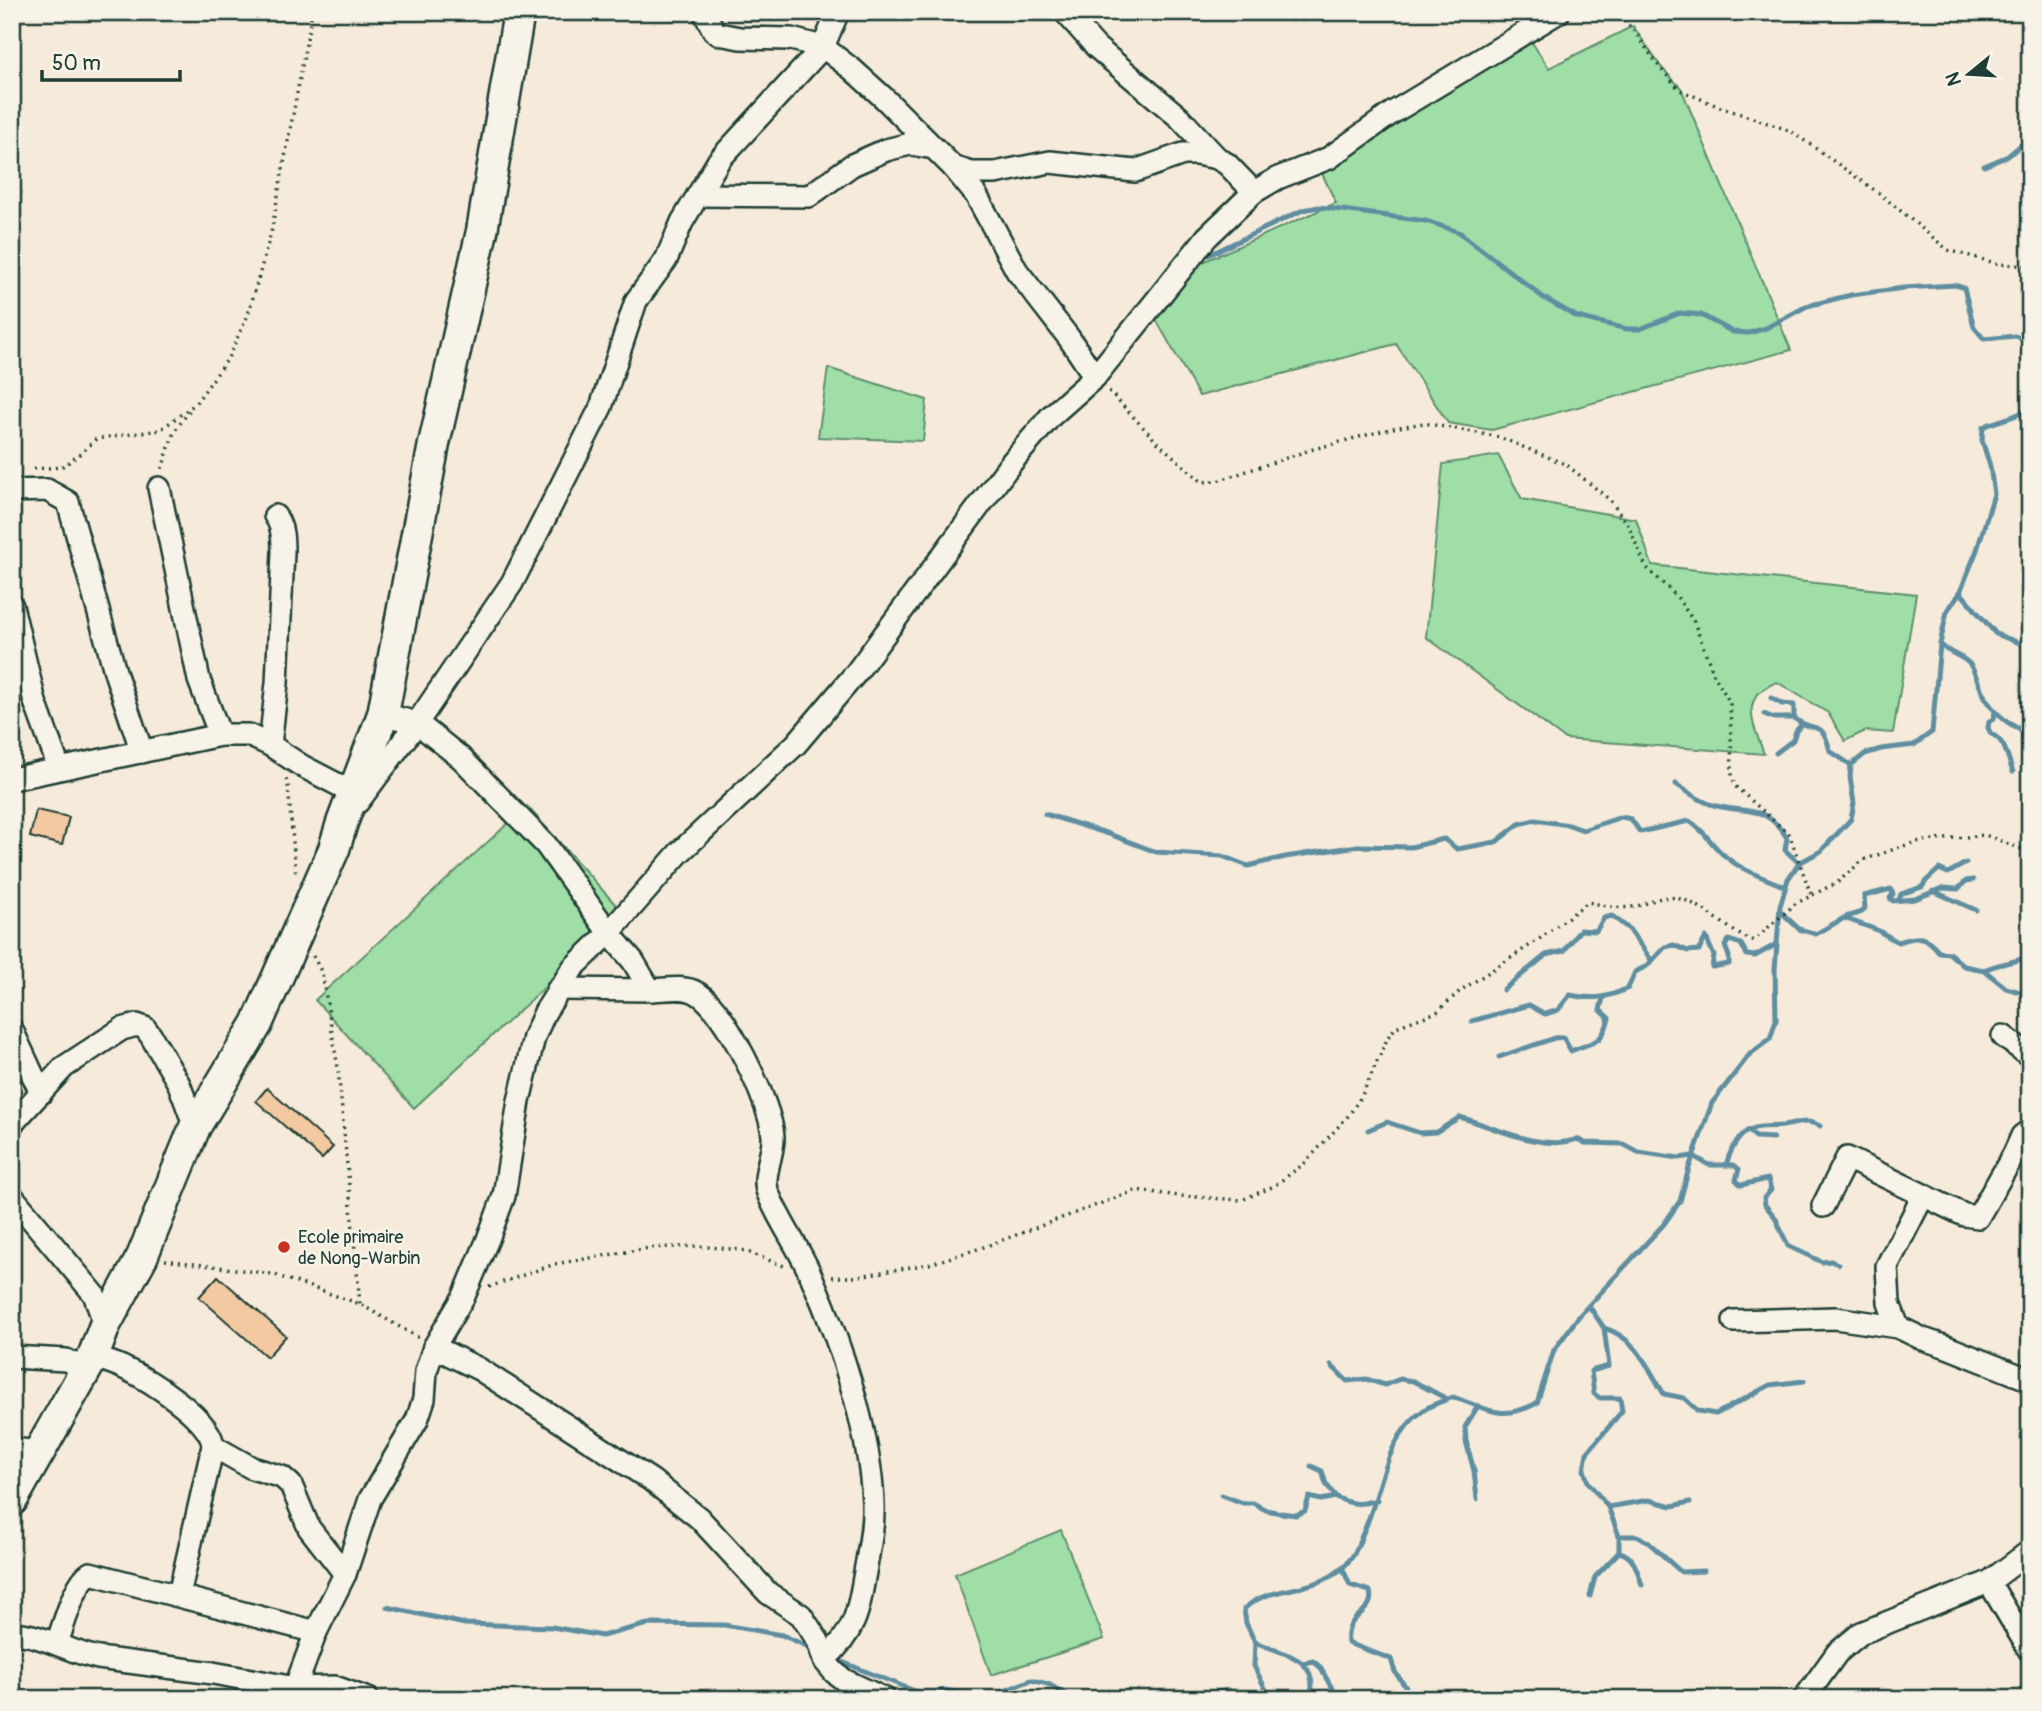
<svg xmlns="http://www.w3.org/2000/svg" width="2042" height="1711" font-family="Pangolin,sans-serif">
  <rect width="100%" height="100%" fill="#f6ebda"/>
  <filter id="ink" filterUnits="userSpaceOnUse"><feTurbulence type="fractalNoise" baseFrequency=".0143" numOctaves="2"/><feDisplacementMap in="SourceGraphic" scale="14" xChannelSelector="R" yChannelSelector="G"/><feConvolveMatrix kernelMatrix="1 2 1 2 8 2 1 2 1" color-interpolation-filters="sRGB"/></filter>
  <g filter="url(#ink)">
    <!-- green -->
    <g fill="#9fdea6" stroke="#5f8e6d" stroke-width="2">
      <polygon points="1633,26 1661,67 1681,88 1791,350 1492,430 1448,423 1396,344 1199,396 1150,309 1187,269 1336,203 1317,163 1525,32 1549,68"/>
      <polygon points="828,368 927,400 923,441 818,437"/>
      <path d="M1498 455 1522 499 1636 519 1652 565 1916 594 1893 733 1865 731 1845 741 1828 713 1777 682C1738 697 1753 723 1764 754L1565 739 1426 637 1443 464Z"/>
      <polygon points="527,806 624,914 414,1108 315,1000"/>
      <polygon points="1061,1530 1104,1639 991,1675 955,1574"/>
    </g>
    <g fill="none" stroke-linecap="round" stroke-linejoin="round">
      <!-- stream -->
      <g stroke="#5f8ea1" stroke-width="5">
        <polyline points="1984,166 2008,156 2021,145 2030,143"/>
        <polyline points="1209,255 1303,210 1319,207 1426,221 1459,232 1544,298 1577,317 1627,329 1640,329 1680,313 1701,315 1733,332 1749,333 1766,328 1807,306 1851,295 1904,288 1955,285 1964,288 1974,327 1984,339 2015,336 2030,341"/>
        <polyline points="1960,592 1996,634 2030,647"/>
        <path d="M1940 644C1950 655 1965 656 1971 666 1976 674 1978 683 1982 691 1992 713 2009 725 2030 735"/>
        <polyline points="1771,698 1782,704 1794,705 1794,718"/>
        <path d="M1995 711 1994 719 1989 721 1988 728 1991 734C2005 739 2008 759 2013 772"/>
        <path d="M1764 714 1774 718H1794C1815 735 1822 717 1830 751L1851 765"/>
        <polyline points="1776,753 1793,740 1796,731 1802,724"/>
        <path d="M1676 784C1686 791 1698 800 1710 804 1745 816 1763 800 1787 838L1785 850 1799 863"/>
        <path d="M1045 814 1109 834 1156 852 1222 856 1248 866 1285 857 1358 846 1411 847 1444 839 1457 849 1496 842 1519 824 1535 820 1569 825 1583 830 1621 817 1631 819 1640 832 1689 821C1705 830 1711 845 1725 856 1742 871 1765 878 1786 887"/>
        <polyline points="1933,891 1976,910"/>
        <polyline points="1899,900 1901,894 1922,887 1926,881 1939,869 1948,873 1966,863"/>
        <path d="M1780 911 1799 929 1816 934 1844 918 1877 930 1898 942C1918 936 1926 934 1939 952L1949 953 1964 966 1984 970 2006 988 2020 992 2030 1003"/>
        <polyline points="1846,917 1862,912 1865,908 1864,896 1891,889 1893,894 1890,898 1893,901 1915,899 1943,888 1958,889 1966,881 1973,880"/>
        <path d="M1984 970C1999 963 2014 963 2030 956"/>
        <polyline points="1503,990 1546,955 1564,951 1580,930 1596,931 1604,918 1612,916 1629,929 1652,961"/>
        <path d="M1472 1021 1529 1005 1545 1014 1558 1010 1570 995C1592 1000 1608 998 1628 988L1635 972 1647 966 1665 947 1674 945 1688 951 1699 950 1706 937 1714 956 1712 967 1729 964V956L1725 946 1729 940 1741 944 1747 955 1755 956 1777 944"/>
        <path d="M1499 1057 1555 1038 1563 1037 1571 1051C1594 1041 1602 1045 1609 1018L1600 1010 1603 998"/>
        <path d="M1368 1130 1387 1122 1420 1133 1436 1132 1460 1117C1494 1127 1543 1152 1577 1139L1585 1143 1623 1144 1638 1152 1679 1158 1693 1156 1709 1165H1733L1739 1169 1736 1180 1741 1185 1768 1179 1771 1190 1764 1198 1765 1205 1775 1217 1788 1246 1822 1262 1831 1261 1838 1264"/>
        <polyline points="1748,1130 1756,1137 1773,1138"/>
        <path d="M1726 1165C1731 1148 1740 1129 1760 1127 1768 1126 1775 1127 1783 1126 1798 1124 1806 1118 1820 1126"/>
        <polyline points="1589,1306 1604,1328 1609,1366 1591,1371 1594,1394 1600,1398 1620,1398 1622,1411 1587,1453 1584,1470 1588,1482 1608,1507 1619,1536 1637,1536 1649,1543 1681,1572 1704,1571"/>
        <path d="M1604 1328C1637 1338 1647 1367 1664 1394L1684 1398 1698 1411 1716 1414 1770 1385 1804 1381"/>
        <polyline points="1331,1365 1347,1381 1366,1379 1385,1385 1400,1379 1413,1381 1447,1399"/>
        <polyline points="1311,1466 1322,1471 1326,1484 1336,1497"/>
        <path d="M1222 1495 1243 1503H1253L1266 1510 1281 1513 1296 1515 1305 1511 1309 1497 1321 1500 1336 1497C1352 1505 1359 1505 1377 1500"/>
        <polyline points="1477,1499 1474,1471 1466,1441 1465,1427 1478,1406"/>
        <polyline points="1608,1507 1649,1500 1672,1506 1690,1502"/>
        <path d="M1619 1552C1635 1556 1637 1571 1642 1585"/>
        <path d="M1342 1567 1350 1585 1370 1591C1376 1615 1344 1612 1348 1643L1391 1659 1395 1672 1414 1699"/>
        <polyline points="1590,1596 1595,1577 1619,1552 1619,1536"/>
        <polyline points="387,1607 465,1624 552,1627 602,1636 648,1624 724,1625 782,1635 813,1649"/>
        <polyline points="1255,1642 1254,1666 1268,1694 1260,1699"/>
        <polyline points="835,1659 927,1696 944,1690 983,1697 997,1694 1031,1680 1048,1684 1073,1699"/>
        <polyline points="1305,1663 1313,1661 1320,1667 1338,1699"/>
        <polyline points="1214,1699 1219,1692 1229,1690 1243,1699"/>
        <path d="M1310 1699C1321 1658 1285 1655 1255 1642L1246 1623 1244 1609C1272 1581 1323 1598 1352 1557 1357 1550 1360 1540 1363 1533 1382 1493 1384 1437 1424 1410 1432 1404 1444 1401 1453 1397 1488 1409 1501 1422 1537 1403L1554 1350 1579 1316 1664 1224 1680 1201 1689 1168 1712 1103 1750 1054 1770 1039 1776 1020 1775 969 1780 906 1788 879 1799 863 1821 851 1851 819 1854 803 1850 777 1851 765 1865 754 1881 749 1914 745 1932 732 1940 644 1947 611 1960 592 1977 550 1994 494 1990 466 1982 440 1983 427C1997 420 2011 419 2025 411L2030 393"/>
      </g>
    </g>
    <!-- building -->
    <g fill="#f3c9a2" stroke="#1f3d34" stroke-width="2">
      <polygon points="36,810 69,817 62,845 30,837"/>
      <polygon points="267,1088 333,1147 322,1159 256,1101"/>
      <polygon points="218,1276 286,1336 267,1357 199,1297"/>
    </g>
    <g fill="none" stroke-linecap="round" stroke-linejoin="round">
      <defs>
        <g id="street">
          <polyline points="704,12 714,31 719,34 740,38 791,39 823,47 853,70 884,98 953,167 971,173 995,173 1050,162 1135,171 1183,154 1196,154 1217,158 1227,164 1254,192"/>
          <polyline points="1065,12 1096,47 1180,118 1217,158"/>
          <polyline points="953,167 976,195 1017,271 1069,338 1095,377"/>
          <polyline points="698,195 809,196 852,165 886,150 910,144 934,148"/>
          <polyline points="159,488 199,680 220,735"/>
          <polyline points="12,491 47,490 68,502 116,675 142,752"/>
          <polyline points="12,606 35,702 59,768"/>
          <path d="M383 714 417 723 461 758 546 845 609 933 633 961 650 990C664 990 684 985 697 993 725 1008 771 1104 773 1136 774 1155 761 1176 768 1193 780 1223 800 1249 812 1278 841 1344 870 1431 873 1503 874 1526 869 1549 865 1572 858 1613 856 1631 824 1660"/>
          <path d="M270 745 277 683 283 552C283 540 283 526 275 516"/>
          <polyline points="12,779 220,735 248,735 270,745 302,766 354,793"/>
          <polyline points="358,802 417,723 512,583 601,407 636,301 666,260 682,222 719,160 823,47 838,12"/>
          <polyline points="558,989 650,990"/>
          <polyline points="12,1030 41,1093"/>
          <polyline points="2003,1036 2030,1056"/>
          <polyline points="12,1124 64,1067 122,1029 137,1025 145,1028 151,1036 179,1084 195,1127"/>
          <polyline points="12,1196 94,1294 105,1325"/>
          <polyline points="1823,1206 1847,1158 1964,1215 1978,1217 2014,1154 2022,1136 2030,1130"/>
          <polyline points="1734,1321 1835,1318 1898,1327 1923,1339 1947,1347 2030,1380"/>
          <polyline points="1898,1327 1889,1303 1887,1266 1923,1196"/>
          <polyline points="434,1347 479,1369 651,1480 699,1518 768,1593 801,1615 818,1641 824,1660 834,1672 844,1680 885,1699"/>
          <polyline points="12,1357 66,1360 86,1369"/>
          <path d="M93 1357C103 1360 114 1363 124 1368 148 1379 212 1419 213 1446L179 1595"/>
          <polyline points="213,1446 252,1468 282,1477 291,1485 309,1528 345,1574"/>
          <polyline points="12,1449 39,1452"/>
          <polyline points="2030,1551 1989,1582 2030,1651"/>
          <path d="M12 1633C43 1634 68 1652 98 1658L213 1673 295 1688 335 1687 368 1699"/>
          <path d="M57 1643C64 1625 74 1583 90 1573L316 1632"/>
          <polyline points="291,1699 316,1632 345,1574 370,1499 417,1420 424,1399 426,1371 434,1347 464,1296 488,1239 504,1196 519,1101 534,1037 545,1012 573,968 609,933 679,853 796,744 856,673 1011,463 1051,416 1095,377 1207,237 1254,192 1278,178 1329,158 1392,113 1559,12"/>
          <polyline points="1804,1699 1837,1653 1861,1633 1989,1582"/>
        </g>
        <polyline id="secondary" points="12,1500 93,1357 105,1325 142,1257 195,1127 257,1024 334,849 342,823 383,714 434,444 482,231 519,12"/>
      </defs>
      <!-- street casing -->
      <use href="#street" stroke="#1f3d34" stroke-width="26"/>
      <!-- secondary casing -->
      <use href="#secondary" stroke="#1f3d34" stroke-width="35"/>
      <!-- path -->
      <g stroke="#1f3d34" stroke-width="3.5" stroke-dasharray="2 5" stroke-linecap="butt">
        <polyline points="1612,12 1632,28 1661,69 1680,90 1720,107 1791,131 1880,194 1948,250 1999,264 2030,266"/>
        <polyline points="1109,391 1156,441 1202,482 1217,481 1310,450 1393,428 1424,423 1499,437 1567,465 1610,500 1628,525 1646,567 1677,597 1694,622 1714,675 1730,703 1732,774 1735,786 1789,834 1812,897"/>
        <polyline points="34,469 61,467 78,456 96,439 160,430 195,404 227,360 248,315 271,233 312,12"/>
        <polyline points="162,469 174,432 192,407"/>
        <polyline points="286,779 288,786 296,875"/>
        <polyline points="313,956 322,973 338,1068 360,1304"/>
        <polyline points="165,1260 272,1274 360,1304 419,1338"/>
        <path d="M832 1277H853L929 1264 981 1248 1137 1190 1179 1196 1242 1200 1274 1186 1305 1163 1349 1115 1362 1095 1388 1037 1396 1027 1437 1012 1460 991 1538 940 1588 902C1602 905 1617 909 1631 907 1654 904 1658 892 1684 900 1706 906 1739 940 1754 940L1795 904 1838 882 1863 860 1915 842 1985 835 2030 852"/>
        <polyline points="489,1287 555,1264 649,1248 697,1246 742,1250 784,1266"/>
      </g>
      <!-- street -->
      <use href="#street" stroke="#f7f3e8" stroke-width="21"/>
      <!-- secondary -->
      <use href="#secondary" stroke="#f7f3e8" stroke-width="30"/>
    </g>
  </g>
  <!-- markers -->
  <circle fill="#c8321e" stroke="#f7f3e8" stroke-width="2.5" cx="284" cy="1247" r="7"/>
  <g text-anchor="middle" stroke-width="5" stroke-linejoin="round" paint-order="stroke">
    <!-- poi labels -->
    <g font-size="18" fill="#1f3d34" stroke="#f7f3e8" text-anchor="start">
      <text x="298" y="1243">Ecole primaire<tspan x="298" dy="21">de Nong-Warbin</tspan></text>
    </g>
  </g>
  <!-- margin -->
  <rect width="2042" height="1711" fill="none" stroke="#f7f3e8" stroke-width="42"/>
  <rect x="21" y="21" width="2000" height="1669" fill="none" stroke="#1f3d34" stroke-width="2.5" filter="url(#ink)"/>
  <!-- north arrow -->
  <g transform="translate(1969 74) rotate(252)" stroke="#f7f3e8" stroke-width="5" paint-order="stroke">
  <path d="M0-5L12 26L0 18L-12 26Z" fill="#1f3d34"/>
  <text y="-10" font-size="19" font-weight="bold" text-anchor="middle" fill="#1f3d34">N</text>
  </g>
  <!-- scale -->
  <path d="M42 70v10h138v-10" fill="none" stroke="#1f3d34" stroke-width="3.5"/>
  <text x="52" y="70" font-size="21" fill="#1f3d34" stroke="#f7f3e8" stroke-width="5" paint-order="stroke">50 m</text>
</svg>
